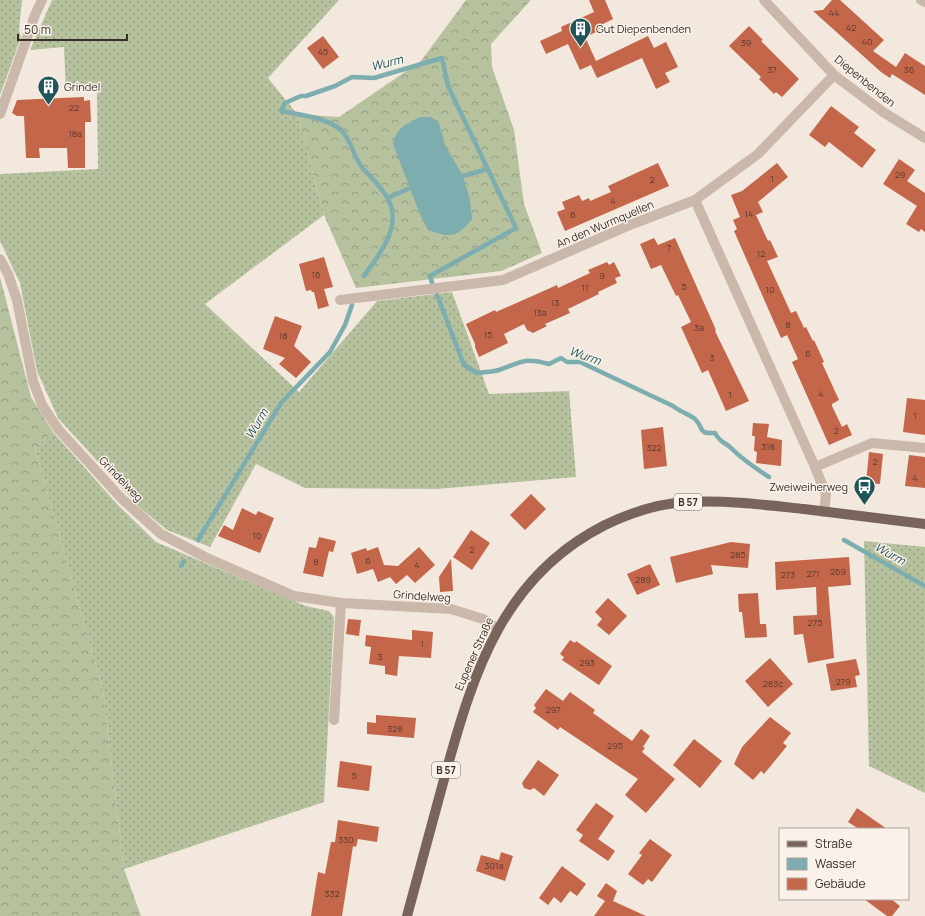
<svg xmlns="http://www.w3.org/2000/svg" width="925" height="916" font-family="Manrope,sans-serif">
  <defs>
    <pattern id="grass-dots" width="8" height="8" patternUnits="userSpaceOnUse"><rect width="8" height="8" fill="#b6c19e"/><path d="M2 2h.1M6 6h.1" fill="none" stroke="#959d81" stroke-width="1.8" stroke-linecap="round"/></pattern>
    <pattern id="forest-crowns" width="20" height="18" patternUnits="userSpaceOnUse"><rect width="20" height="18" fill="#b6c19e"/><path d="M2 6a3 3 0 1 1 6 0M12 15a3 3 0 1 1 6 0" fill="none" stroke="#959d81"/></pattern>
  </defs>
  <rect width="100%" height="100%" fill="#f2e8de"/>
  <!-- grass -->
  <g fill="url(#grass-dots)">
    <polygon points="0,0 22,0 19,30 21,37 0,95"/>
    <polygon points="52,0 339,0 268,78 297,114 324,215 205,304 299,392 377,301 452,292 489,394 569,391 576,477 436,489 305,488 256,464 210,547 167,530 140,508 58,418 37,371 20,283 0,241 0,174 98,169 97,88 66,90 64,47 30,50"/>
    <polygon points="53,432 117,504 156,542 306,606 329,611 334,617 324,802 124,869 103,690 35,448"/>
    <polygon points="864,541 925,547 925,793 869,766"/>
  </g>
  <!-- forest -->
  <g fill="url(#forest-crowns)">
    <polygon points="466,0 531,0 491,44 492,67 514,130 524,204 542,253 501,271 356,288 324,215 297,114 339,117 421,61"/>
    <polygon points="0,277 31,397 53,432 35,448 103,690 124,869 141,916 0,916"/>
  </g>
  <!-- water -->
  <path fill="#7dadaf" d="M420 117H431L439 123 445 145 463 176 470 200 472 219C457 238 450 238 428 230L419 212 393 144C397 127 405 125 420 117Z"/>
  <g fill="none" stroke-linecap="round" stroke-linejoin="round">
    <!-- stream -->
    <g stroke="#7dadaf" stroke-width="4.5">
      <polyline points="463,176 488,169"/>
      <polyline points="388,198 410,188"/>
      <path d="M364 276C379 255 403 226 388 199 381 186 370 177 361 166 353 155 351 140 342 131 327 117 300 115 281 111L285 103 301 96H306L335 86 352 77 374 78 442 58 448 86 516 228 430 276 433 286"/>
      <path d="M437 295 464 365 477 373C484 372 492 372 499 370 522 362 524 357 549 364L561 358 567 362H580L673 406C679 411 690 415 695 419 705 429 697 434 715 433 721 444 724 441 731 448 743 460 755 468 769 477"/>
      <polyline points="198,540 281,403 330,352 345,325 352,305"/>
      <polyline points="844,540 925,586"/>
      <polyline points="181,566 184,561"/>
    </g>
  </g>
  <!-- building -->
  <g fill="#c3664a">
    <polygon points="589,0 605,0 613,19 601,25 603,29 585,37 596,61 648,36 654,48 666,42 678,67 665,73 670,82 656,89 642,58 597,78 591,65 580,70 568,44 546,54 540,41 562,31 561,27 594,12"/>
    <polygon points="832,0 840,0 884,40 873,51 896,67 905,53 925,66 925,95 892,74 890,78 881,72 813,11 823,10"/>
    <polygon points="749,26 763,40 761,41 799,79 782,97 776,92 774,94 759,79 761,77 729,46"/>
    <polygon points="323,36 339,57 323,69 307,48"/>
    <polygon points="84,97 84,101 90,100 91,122 85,122 85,168 68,168 67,148 39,148 40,158 26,158 24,116 17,116 12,113 17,100"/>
    <polygon points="831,106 859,127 854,133 876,150 862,168 829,142 825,147 809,135"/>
    <polygon points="899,159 915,170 907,181 925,193 925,232 921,229 919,232 906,224 917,206 883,184"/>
    <polygon points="658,163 669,186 565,231 557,212 565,209 562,202 579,195 582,201 589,198 590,201 611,192 608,186"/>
    <polygon points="777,163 788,177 758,202 763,212 756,215 768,241 770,240 778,257 767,261 791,313 796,311 804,328 806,327 813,341 814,340 824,362 822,363 839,400 832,404 832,406 842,427 847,424 852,435 829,445 792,362 798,359 787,335 781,338 734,231 737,229 733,220 740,217 731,195 742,191"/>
    <polygon points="654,238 658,245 675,238 716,330 715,331 749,401 726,411 708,370 702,373 681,327 691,322 678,295 676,296 661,265 651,269 640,244"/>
    <polygon points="324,257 333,287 324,289 329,306 318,309 314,292 312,292 311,290 306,291 299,264"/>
    <polygon points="607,262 609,265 614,262 621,276 615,278 617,283 598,292 599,294 568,309 570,313 545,324 547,326 533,333 527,330 524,324 504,334 508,343 479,357 475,347 475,344 466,324 495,310 496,312 557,285 558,288 590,273 588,270"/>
    <polygon points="275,316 302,326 294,346 311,362 296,378 279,364 285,358 263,349"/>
    <polygon points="907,398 925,400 925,435 903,432"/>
    <polygon points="753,423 769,424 767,437 782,440 781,466 756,463 757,452 754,451 755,436 752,436"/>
    <polygon points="663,427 667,466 644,469 641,430"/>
    <polygon points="869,452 883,454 880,484 866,483"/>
    <polygon points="909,455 925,457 925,488 905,486"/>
    <polygon points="531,494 546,509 525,530 510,515"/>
    <polygon points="242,508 256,515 258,511 274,518 260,553 218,536 224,525 233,530"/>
    <polygon points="471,530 490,543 472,570 453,557"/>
    <polygon points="319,537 336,541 333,552 329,551 323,577 303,573 309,547 316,548"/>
    <polygon points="731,542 750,544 748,568 711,565 713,574 676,583 670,557"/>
    <polygon points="378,547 384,565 398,566 419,547 435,565 415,583 407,575 396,584 390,577 378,582 373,569 357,574 351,553 366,548 367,551"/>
    <polygon points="849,557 851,585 828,587 834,658 808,663 803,634 794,635 793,616 817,615 816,587 776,590 775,562"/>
    <polygon points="451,559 453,591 440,592 439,577"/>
    <polygon points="650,564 660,585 637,595 627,574"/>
    <polygon points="758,593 760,624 766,624 767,637 745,638 742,612 739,612 738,594"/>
    <polygon points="608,598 627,616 609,635 597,625 602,619 595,612"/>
    <polygon points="348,619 361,620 359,636 346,634"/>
    <polygon points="412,630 433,632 431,658 399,656 397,676 385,674 385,666 369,664 371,647 365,646 366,635 412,640"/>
    <polygon points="570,640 575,643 576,641 612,666 599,685 562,660 564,657 560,654"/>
    <polygon points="770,658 793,684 768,707 745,681"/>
    <polygon points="856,659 860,675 855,676 857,687 831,691 826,664"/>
    <polygon points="546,689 563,701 570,692 595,710 593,713 632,741 641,729 650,736 643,747 645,748 642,752 675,779 646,813 625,795 638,779 560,727 558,730 533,712 536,708 534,705"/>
    <polygon points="376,715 416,718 414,738 367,734 367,722 376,723"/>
    <polygon points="770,717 791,733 783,743 787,746 764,774 761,771 753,780 734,764 742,747"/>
    <polygon points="694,739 722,761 700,788 673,765"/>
    <polygon points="538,760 559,775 544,796 534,788 530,790 524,788 522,783"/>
    <polygon points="340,761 372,766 369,791 337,787"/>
    <polygon points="596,803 614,816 598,839 615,851 608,861 579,841 583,835 576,830"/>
    <polygon points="857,808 887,829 859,829 848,822"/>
    <polygon points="338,820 379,827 377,842 358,839 356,847 353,846 342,916 311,916 318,872 325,874 331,842 335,842"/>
    <polygon points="650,839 672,855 652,882 648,879 643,885 628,874 642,855 639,853"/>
    <polygon points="501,852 513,856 505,881 476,871 481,855 499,860"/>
    <polygon points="562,866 586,884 577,896 570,891 561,903 554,897 548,905 539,898"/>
    <polygon points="606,883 617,891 613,901 646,916 594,916 605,901 597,896"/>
    <polygon points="864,899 891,899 900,906 892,916 887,916"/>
  </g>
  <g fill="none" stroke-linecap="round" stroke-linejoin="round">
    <!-- minor -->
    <g stroke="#cab8aa" stroke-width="10">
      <polyline points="764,0 834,75 883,112 925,138"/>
      <polyline points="921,0 925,2"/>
      <polyline points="0,114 35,15 42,0"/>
      <polyline points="695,200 815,467 826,494 824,512"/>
      <polyline points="0,259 8,274 17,300 33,381 42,405 58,429 122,499 161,534 205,557 294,596 341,603 451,609 483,619 497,628"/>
      <polyline points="340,300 503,280 630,225 695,200 758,154 834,75"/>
      <polyline points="815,467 872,443 925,448"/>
      <polyline points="334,720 341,603"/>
    </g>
    <!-- major -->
    <path stroke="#79645b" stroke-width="10" d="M407 916C420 868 433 820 446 772 474 670 504 576 605 525 630 513 660 503 688 502 727 500 766 505 804 509 845 514 885 519 925 524"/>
  </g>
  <!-- icons -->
  <defs>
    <symbol id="building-pin" viewBox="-11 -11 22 30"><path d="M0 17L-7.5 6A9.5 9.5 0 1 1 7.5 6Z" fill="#1f5558" stroke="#faf2ea"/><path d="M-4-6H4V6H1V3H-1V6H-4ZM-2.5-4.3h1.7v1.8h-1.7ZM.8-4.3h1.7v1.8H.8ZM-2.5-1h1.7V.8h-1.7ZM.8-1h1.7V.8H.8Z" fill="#fff"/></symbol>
    <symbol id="bus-pin" viewBox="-11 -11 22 30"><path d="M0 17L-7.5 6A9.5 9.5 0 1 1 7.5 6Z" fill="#1f5558" stroke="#faf2ea"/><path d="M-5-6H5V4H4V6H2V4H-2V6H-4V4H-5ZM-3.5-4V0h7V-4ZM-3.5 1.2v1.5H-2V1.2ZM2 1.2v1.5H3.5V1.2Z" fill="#fff"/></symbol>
  </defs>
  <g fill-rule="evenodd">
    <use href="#building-pin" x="568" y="16" width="25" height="34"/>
    <use href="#building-pin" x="36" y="74" width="25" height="34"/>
    <use href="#bus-pin" x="852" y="474" width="25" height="34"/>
  </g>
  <g text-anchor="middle" stroke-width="3" stroke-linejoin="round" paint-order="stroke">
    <!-- number labels -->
    <g font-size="9" fill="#5a3b31">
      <text x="834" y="16">44</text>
      <text x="851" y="31">42</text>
      <text x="867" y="45">40</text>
      <text x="746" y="46">39</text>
      <text x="323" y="55">45</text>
      <text x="772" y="73">37</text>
      <text x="909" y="73">36</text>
      <text x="74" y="111">22</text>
      <text x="75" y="137">18a</text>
      <text x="900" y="178">29</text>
      <text x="772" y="182">1</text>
      <text x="652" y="183">2</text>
      <text x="613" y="204">4</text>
      <text x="749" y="217">14</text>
      <text x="573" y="218">6</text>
      <text x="669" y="251">7</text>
      <text x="761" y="257">12</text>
      <text x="316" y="278">16</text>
      <text x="602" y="279">9</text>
      <text x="684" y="290">5</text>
      <text x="585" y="291">11</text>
      <text x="770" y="293">10</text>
      <text x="555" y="306">13</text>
      <text x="540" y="316">13a</text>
      <text x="788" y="328">8</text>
      <text x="699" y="331">3a</text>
      <text x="488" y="338">15</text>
      <text x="283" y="339">18</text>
      <text x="808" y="357">6</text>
      <text x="712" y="361">3</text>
      <text x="821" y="397">4</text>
      <text x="730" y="398">1</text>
      <text x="915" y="419">1</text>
      <text x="836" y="434">2</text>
      <text x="768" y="450">318</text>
      <text x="654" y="451">322</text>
      <text x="875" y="465">2</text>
      <text x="915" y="481">4</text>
      <text x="257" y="539">10</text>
      <text x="472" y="553">2</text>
      <text x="738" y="558">285</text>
      <text x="368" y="564">6</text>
      <text x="316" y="565">8</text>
      <text x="417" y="568">4</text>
      <text x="838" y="575">269</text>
      <text x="813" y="577">271</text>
      <text x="788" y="578">273</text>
      <text x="643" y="583">289</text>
      <text x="815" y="626">275</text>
      <text x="422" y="647">1</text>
      <text x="380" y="660">3</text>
      <text x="587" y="666">293</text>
      <text x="843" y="685">279</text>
      <text x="773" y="687">283c</text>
      <text x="553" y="713">297</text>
      <text x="395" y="732">328</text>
      <text x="615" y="749">295</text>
      <text x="354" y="779">5</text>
      <text x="346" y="843">330</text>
      <text x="494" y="869">301a</text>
      <text x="332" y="897">332</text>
    </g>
    <!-- shield labels -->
    <g fill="#faf2ea" stroke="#726863" stroke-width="1">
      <rect x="674" y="494" width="28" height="16" rx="3"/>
      <rect x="432" y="762" width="28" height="16" rx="3"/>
    </g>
    <g font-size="10" font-weight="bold" fill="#372d29">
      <text x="688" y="506">B 57</text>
      <text x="446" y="774">B 57</text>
    </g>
    <!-- poi labels -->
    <g font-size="11" fill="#372d29" stroke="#faf2ea" text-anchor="start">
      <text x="596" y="33">Gut Diepenbenden</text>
      <text x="64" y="91">Grindel</text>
      <text x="848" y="491" text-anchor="end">Zweiweiherweg</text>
    </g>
    <!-- street labels -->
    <g font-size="11" fill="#372d29" stroke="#faf2ea">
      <text transform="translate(865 81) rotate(39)" y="4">Diepenbenden</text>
      <text transform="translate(605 224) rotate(-23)" y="4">An den Wurmquellen</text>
      <text transform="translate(121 479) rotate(46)" y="4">Grindelweg</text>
      <text transform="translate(422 596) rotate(4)" y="4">Grindelweg</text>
      <text transform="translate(474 654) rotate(-66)" y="4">Eupener Straße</text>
    </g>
    <!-- water labels -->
    <g font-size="12" font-style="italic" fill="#1f5558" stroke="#faf2ea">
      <text transform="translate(387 63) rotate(-14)" y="4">Wurm</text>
      <text transform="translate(585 356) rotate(20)" y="4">Wurm</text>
      <text transform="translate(257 424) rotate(-59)" y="4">Wurm</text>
      <text transform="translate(890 554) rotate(29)" y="4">Wurm</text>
    </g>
  </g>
  <!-- legend -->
  <rect x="779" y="828" width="130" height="72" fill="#faf2ea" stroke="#aca39d"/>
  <rect x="787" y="841" width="20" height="6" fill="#79645b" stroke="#aca39d"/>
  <text x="815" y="848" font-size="12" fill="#372d29">Straße</text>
  <rect x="787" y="858" width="20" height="12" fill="#7dadaf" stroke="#aca39d"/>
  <text x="815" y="868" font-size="12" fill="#372d29">Wasser</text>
  <rect x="787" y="878" width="20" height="12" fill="#c3664a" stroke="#aca39d"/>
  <text x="815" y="888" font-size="12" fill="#372d29">Gebäude</text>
  <!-- scale -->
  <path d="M18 34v6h109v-6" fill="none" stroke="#372d29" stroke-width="2"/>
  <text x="24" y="34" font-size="12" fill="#372d29" stroke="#faf2ea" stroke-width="3" paint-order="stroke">50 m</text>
</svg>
